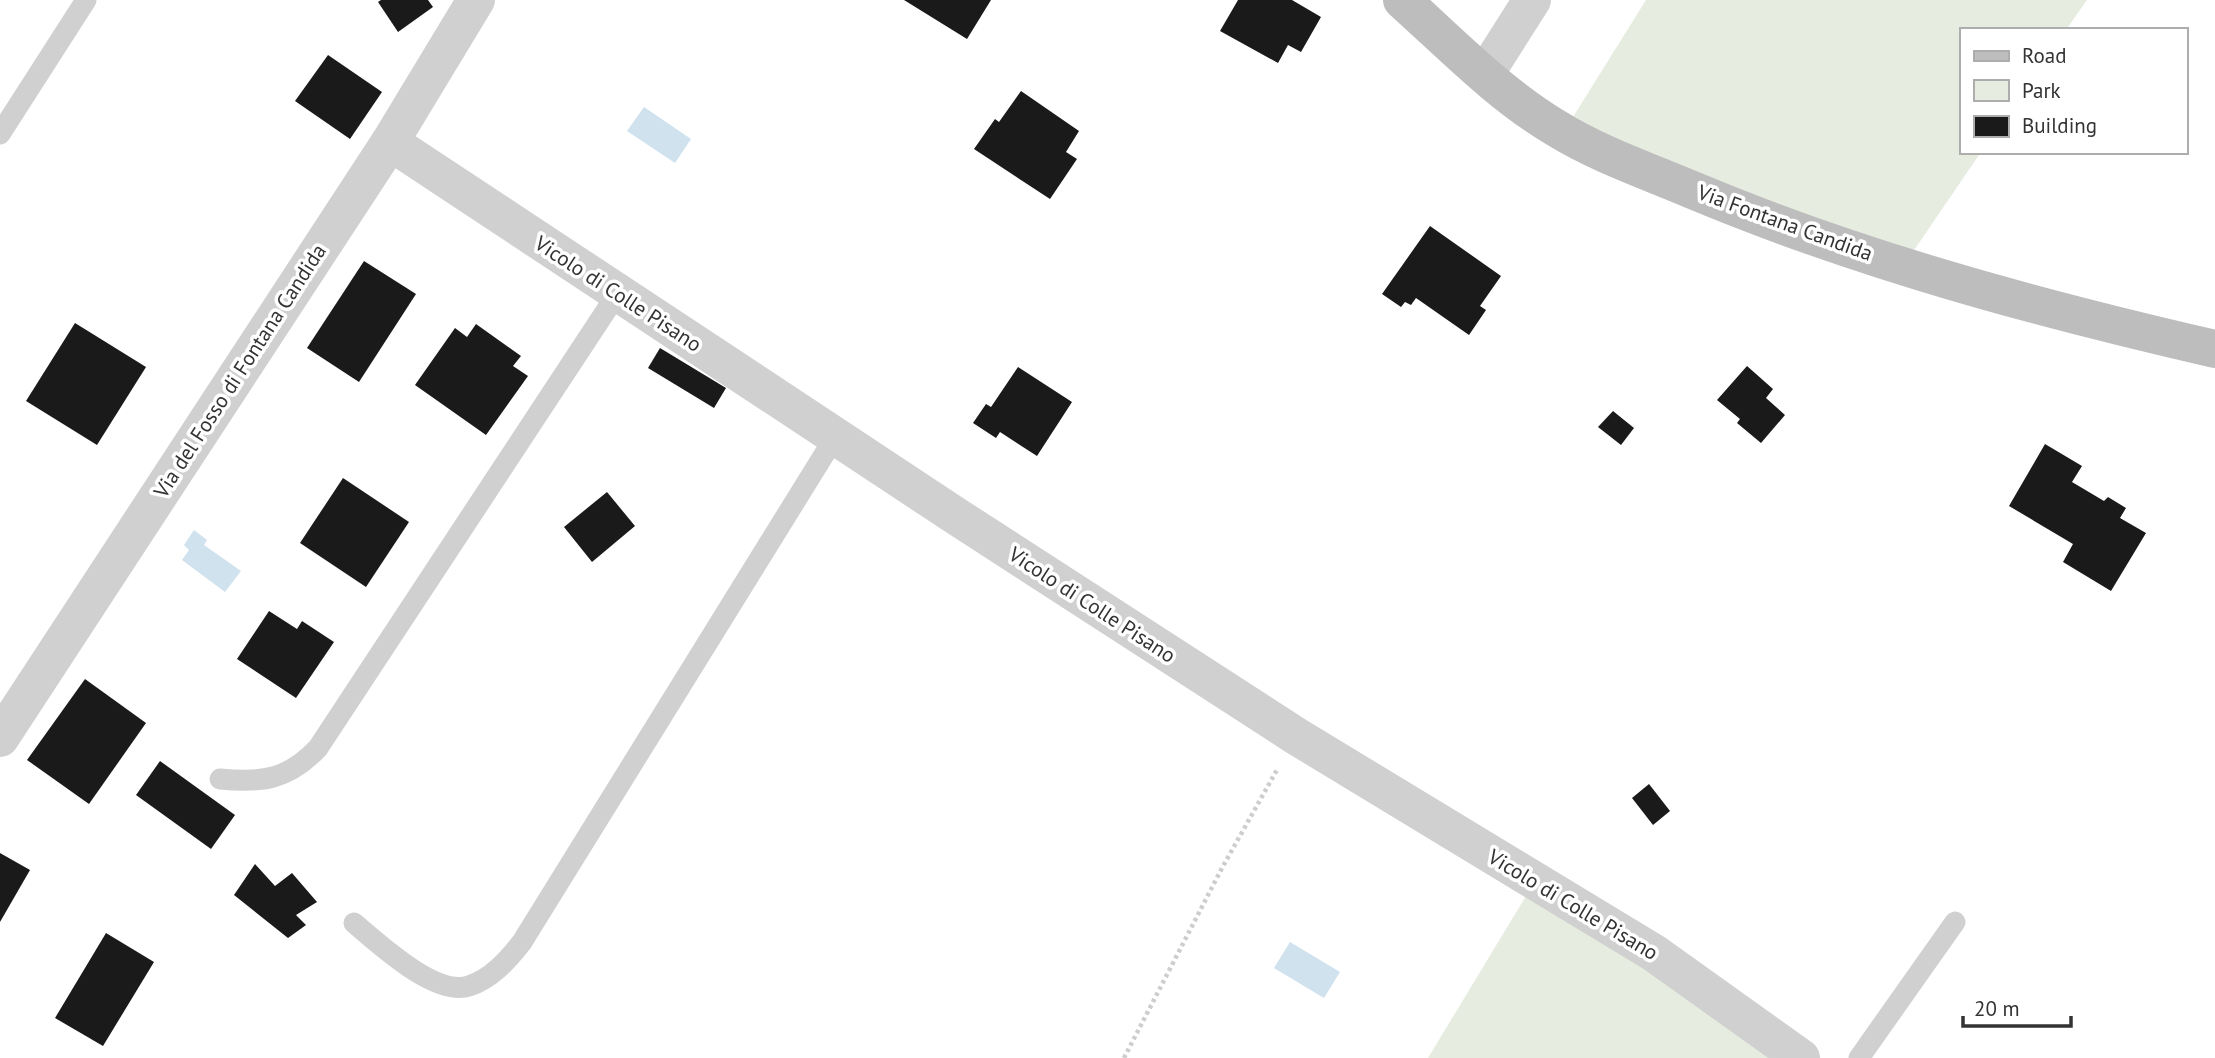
<svg xmlns="http://www.w3.org/2000/svg" width="2215" height="1058" font-family="'PT Sans',sans-serif">
  <rect width="100%" height="100%" fill="#fff"/>
  <!-- green -->
  <g fill="#e6ecdf">
    <polygon points="1646,0 2087,0 2066,30 1961,30 1961,152 1981,152 1904,265 1563,133"/>
    <polygon points="1529,891 1790,1058 1428,1058"/>
  </g>
  <!-- water -->
  <g fill="#cfe2ee">
    <polygon points="644,107 691,139 675,163 627,131"/>
    <polygon points="194,530 207,540 204,545 241,571 225,592 182,560 189,550 184,545"/>
    <polygon points="1290,942 1340,972 1324,998 1274,968"/>
  </g>
  <!-- building -->
  <g fill="#1a1a1a">
    <polygon points="381,0 428,0 433,7 398,32 378,2"/>
    <polygon points="904,0 991,0 967,39"/>
    <polygon points="1238,0 1292,0 1321,17 1301,52 1288,45 1278,63 1220,31"/>
    <polygon points="328,55 382,92 350,139 295,101"/>
    <polygon points="1021,91 1079,131 1066,152 1077,159 1050,199 974,149 995,119 999,122"/>
    <polygon points="1430,226 1501,276 1480,306 1486,310 1469,335 1416,298 1411,305 1405,302 1401,307 1382,294"/>
    <polygon points="364,261 416,294 359,382 307,348"/>
    <polygon points="75,323 146,367 97,445 26,401"/>
    <polygon points="476,324 521,356 513,366 528,376 486,435 415,385 455,328 467,337"/>
    <polygon points="660,348 726,388 714,408 648,368"/>
    <polygon points="1747,366 1773,389 1766,398 1785,415 1761,443 1737,423 1740,419 1717,400"/>
    <polygon points="1018,367 1072,402 1037,456 1000,432 996,438 973,423 986,404 991,407"/>
    <polygon points="1613,411 1634,428 1621,445 1598,427"/>
    <polygon points="2045,444 2082,466 2072,482 2104,501 2108,497 2126,508 2120,518 2146,533 2111,591 2063,562 2073,544 2009,506"/>
    <polygon points="343,478 409,522 366,587 300,543"/>
    <polygon points="607,492 635,526 592,562 564,527"/>
    <polygon points="269,611 297,629 302,621 334,642 296,698 237,659"/>
    <polygon points="85,679 146,723 89,804 27,760"/>
    <polygon points="160,761 235,815 211,849 136,795"/>
    <polygon points="1649,784 1670,811 1653,825 1632,798"/>
    <polygon points="0,853 30,870 0,922"/>
    <polygon points="255,864 275,886 292,873 317,902 296,915 306,925 288,938 234,895"/>
    <polygon points="106,933 154,962 103,1046 55,1018"/>
  </g>
  <g fill="none" stroke-linecap="round" stroke-linejoin="round">
    <!-- path -->
    <polyline stroke="#cdcdcd" stroke-width="4.5" stroke-dasharray="3.5 3.5" stroke-linecap="butt" points="1124,1058 1222,868 1278,768"/>
    <!-- lane -->
    <g stroke="#d0d0d0" stroke-width="21">
      <polyline points="0,134 86,0"/>
      <path d="M220 779C261 783 288 780 318 748L617 294"/>
      <path d="M354 923C378 943 435 997 469 986 491 979 508 960 522 942L835 437"/>
      <polyline points="1859,1058 1955,922"/>
    </g>
    <!-- street -->
    <g stroke="#d0d0d0" stroke-width="38">
      <polyline points="1485,74 1532,0"/>
      <polyline points="390,142 959,518 1296,736 1654,953 1801,1058"/>
      <polyline points="0,738 390,142 476,0"/>
    </g>
    <!-- secondary -->
    <path stroke="#bdbdbd" stroke-width="38" d="M1402 0C1451 44 1499 94 1556 128 1598 154 1645 170 1690 189 1859 260 2037 308 2215 349"/>
  </g>
  <g text-anchor="middle" stroke-width="7" stroke-linejoin="round" paint-order="stroke">
    <!-- street labels -->
    <g font-size="21" fill="#333" stroke="#fff">
      <text transform="translate(1785 223) rotate(20)" y="7">Via Fontana Candida</text>
      <text transform="translate(618 294) rotate(33)" y="7">Vicolo di Colle Pisano</text>
      <text transform="translate(240 371) rotate(-57)" y="7">Via del Fosso di Fontana Candida</text>
      <text transform="translate(1092 605) rotate(33)" y="7">Vicolo di Colle Pisano</text>
      <text transform="translate(1573 905) rotate(31)" y="7">Vicolo di Colle Pisano</text>
    </g>
  </g>
  <!-- legend -->
  <rect x="1960" y="28" width="228" height="126" fill="#ffffff" stroke="#adadad" stroke-width="2"/>
  <rect x="1974" y="51" width="35" height="10" fill="#bdbdbd" stroke="#adadad" stroke-width="2"/>
  <text x="2022" y="63" font-size="21" fill="#333333">Road</text>
  <rect x="1974" y="80" width="35" height="21" fill="#e6ecdf" stroke="#adadad" stroke-width="2"/>
  <text x="2022" y="98" font-size="21" fill="#333333">Park</text>
  <rect x="1974" y="116" width="35" height="21" fill="#1a1a1a" stroke="#adadad" stroke-width="2"/>
  <text x="2022" y="133" font-size="21" fill="#333333">Building</text>
  <!-- scale -->
  <path d="M1963 1016v10h108v-10" fill="none" stroke="#333333" stroke-width="3.5"/>
  <text x="1974" y="1016" font-size="21" fill="#333333" stroke="#ffffff" stroke-width="5" paint-order="stroke">20 m</text>
</svg>
